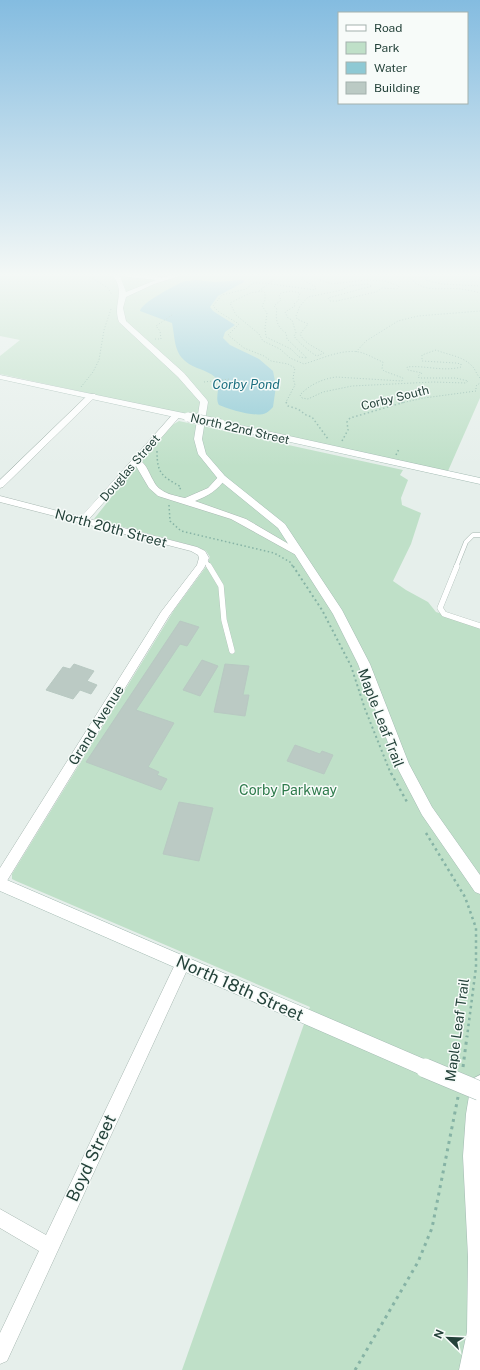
<svg xmlns="http://www.w3.org/2000/svg" width="480" height="1370" font-family="'Public Sans',sans-serif">
  <rect width="100%" height="100%" fill="#e6efeb"/>
  <!-- green -->
  <g fill="#bfe0c8">
    <polygon points="0,274 480,274 480,398 448,471 0,374 0,356 20,340 0,336"/>
    <polygon points="179,421 403,470 400,475 408,480 401,498 402,505 421,513 411,544 393,581 406,590 428,602 436,612 480,626 480,1370 182,1370 310,1007 16,881 12,879 12,874 174,610 208,564 210,557 206,551 197,547 94,519 125,480 172,425"/>
  </g>
  <!-- water -->
  <path fill="#8ec9d4" d="M195 280 215 282 243 280 244 282 218 296 210 307 213 311 235 325 225 332 223 338 230 345 259 359 273 371 276 386 273 407C271 409 268 412 266 413 255 418 229 409 219 405 214 397 222 385 216 378 211 373 203 370 197 368 173 358 176 343 172 323L140 311C141 303 177 284 185 281 188 281 192 281 195 280Z"/>
  <!-- building -->
  <g fill="#bbcac4" stroke="#b8c9c2">
    <polygon points="180,621 199,627 187,646 180,644 136,710 174,723 148,767 159,772 157,775 167,779 161,790 86,762"/>
    <polygon points="202,660 218,666 200,696 183,690"/>
    <polygon points="74,664 94,671 87,681 97,685 91,694 80,690 73,699 46,690 63,667 70,669"/>
    <polygon points="225,664 249,666 243,695 249,695 245,716 214,712"/>
    <polygon points="295,745 320,754 322,751 333,755 324,774 287,761"/>
    <polygon points="179,802 213,808 199,861 163,854"/>
  </g>
  <g fill="none" stroke-linecap="round" stroke-linejoin="round">
    <defs>
      <g id="lane-far1">
        <polyline points="204,558 209,567"/>
        <polyline points="456,567 466,542 473,535 480,535"/>
      </g>
      <g id="lane">
        <polyline points="209,566 221,586 224,620 232,651"/>
        <polyline points="457,566 440,608 444,614 480,626"/>
      </g>
      <g id="street">
        <polygon points="89,394 95,394 96,396 3,487 0,488 0,480"/>
        <path d="M174 413H177L181 415 141 461C147 466 149 473 153 480 159 493 172 495 185 498L208 488 219 476H225L226 478C218 490 208 496 195 501L246 519 304 553 299 556 296 555 231 519 158 496 149 488 136 466 89 519 197 547 205 551 209 558 204 568 169 616 5 884 0 886V868L161 612 197 565 199 558 198 555 191 551 0 502V496L81 517Z"/>
        <polygon points="183,956 188,958 190,963 188,968 7,1361 0,1364 0,1333 39,1251 0,1228 0,1209 46,1235 178,958"/>
      </g>
      <g id="secondary">
        <path d="M112 274C122 274 155 272 161 278L176 274H186L154 284 126 297 123 308 126 321 184 373 207 400 208 402 202 439 206 454 225 476 285 524 342 610 370 664 409 764 432 807 480 875V894L475 892 422 815 398 769 358 664 333 614 278 528 219 480 198 454 194 439 200 402 178 377 119 322C112 302 127 294 112 274ZM120 276 156 280 126 292Z"/>
        <polygon points="0,375 188,414 192,417 188,420 0,379"/>
        <polygon points="221,421 480,478 480,484 218,426 217,424 218,422"/>
        <polygon points="0,877 431,1062 434,1068 431,1074 425,1077 419,1074 0,891"/>
        <polygon points="480,1075 480,1370 459,1370 467,1332 468,1257 463,1156 466,1114 471,1084 474,1078"/>
      </g>
    </defs>
    <!-- lane-far1 casing -->
    <use href="#lane-far1" stroke="#a8b8b2" stroke-width="5"/>
    <!-- lane casing -->
    <use href="#lane" stroke="#a8b8b2" stroke-width="6"/>
    <!-- street casing -->
    <use href="#street" stroke="#a8b8b2" stroke-width="1"/>
    <!-- secondary casing -->
    <use href="#secondary" stroke="#a4bbb3" stroke-width="1"/>
    <!-- path-far4 -->
    <g stroke="#86b3a5" stroke-width="1" stroke-dasharray="1 2" stroke-linecap="butt">
      <polyline points="81,274 92,278"/>
      <polyline points="103,274 92,278 108,288 112,295"/>
      <polyline points="271,274 281,274"/>
      <path d="M314 274 312 277 332 284 366 280 385 281 399 286 397 289 382 288 376 292 337 301H330L328 298 372 286 367 284 349 286 342 290 308 297 300 306 296 316 297 319 308 324 300 334C305 344 315 347 324 353L317 356C312 354 297 341 294 336L296 333 292 320 288 318 285 312 295 306 294 304 299 300 298 298 300 293 291 291 281 293 279 296 281 300 274 306 277 309C275 319 277 327 286 333L287 339 307 358 299 357 291 349 266 337 265 328 267 313 262 306 265 300V293L263 291 250 293 230 303 236 315 259 334 263 341 280 349 290 358 304 364C321 359 341 349 359 352 368 354 375 359 383 362L382 369 384 371 403 378 402 381 336 377C322 379 309 385 300 395L302 398 308 399 323 392 352 386 433 382 466 383 468 381 456 378H419L418 376 422 373 408 370 407 367C425 365 443 372 461 367V364L456 363 422 361V355L436 350C448 355 462 356 471 365 475 368 476 374 480 378"/>
      <path d="M325 274 410 277C422 294 443 287 461 289 467 290 474 291 480 293"/>
      <polyline points="408,274 410,277 427,277"/>
      <polyline points="438,274 438,276 430,276 425,280 442,284 480,286"/>
      <polyline points="455,274 480,277"/>
      <polyline points="259,291 273,280 276,275"/>
      <polyline points="155,339 161,339 160,331 156,326 172,315"/>
      <polyline points="356,352 366,341 398,321 418,316 480,311"/>
      <polyline points="204,382 230,379"/>
      <polyline points="81,387 93,372 99,360 104,330 111,309"/>
      <polyline points="287,403 286,402 295,385 293,378 295,368 288,364 271,361 264,356 244,348 228,335 239,324 219,312 213,306 222,295 246,289 253,283 264,283 315,290 316,287 301,279 307,274"/>
      <polyline points="401,403 424,398 476,391 476,386 480,383"/>
    </g>
    <!-- path-far3 -->
    <g stroke="#86b3a5" stroke-width="1.5" stroke-dasharray="1.5 2.5" stroke-linecap="butt">
      <polyline points="286,402 288,406 298,409 306,415 312,417 328,439"/>
      <polyline points="342,441 348,430 347,422 350,418 405,402"/>
      <path d="M157 451C157 474 162 476 181 487L179 491"/>
      <polyline points="396,455 399,449"/>
      <polyline points="169,505 170,521 181,531 274,553 290,562 293,567"/>
    </g>
    <!-- path-far2 -->
    <polyline stroke="#86b3a5" stroke-width="2" stroke-dasharray="2 3" stroke-linecap="butt" points="293,566 322,610 351,666 365,709 391,774"/>
    <!-- path-far1 -->
    <g stroke="#86b3a5" stroke-width="2.5" stroke-dasharray="2.5 3.5" stroke-linecap="butt">
      <polyline points="391,773 407,802"/>
      <polyline points="426,833 465,897 476,928 476,967 467,1037"/>
    </g>
    <!-- path -->
    <g stroke="#86b3a5" stroke-width="3" stroke-dasharray="3 4.5" stroke-linecap="butt">
      <polyline points="463,1067 467,1036"/>
      <polyline points="355,1370 418,1262 432,1228 458,1097"/>
    </g>
    <!-- lane-far1 -->
    <use href="#lane-far1" stroke="#fff" stroke-width="4"/>
    <!-- lane -->
    <use href="#lane" stroke="#fff" stroke-width="5.5"/>
    <!-- street -->
    <use href="#street" fill="#fff" fill-rule="evenodd"/>
    <!-- secondary -->
    <use href="#secondary" fill="#fff" fill-rule="evenodd"/>
    <defs>
      <polyline id="secondary-bridge-far1" points="188,417 221,424"/>
      <polyline id="secondary-bridge" points="425,1068 480,1091"/>
    </defs>
    <!-- secondary-bridge-far1 casing -->
    <use href="#secondary-bridge-far1" stroke="#a4bbb3" stroke-width="10" stroke-linecap="butt"/>
    <!-- secondary-bridge casing -->
    <use href="#secondary-bridge" stroke="#a4bbb3" stroke-width="20" stroke-linecap="butt"/>
    <!-- secondary-bridge-far1 -->
    <use href="#secondary-bridge-far1" stroke="#fff" stroke-width="9"/>
    <!-- secondary-bridge -->
    <use href="#secondary-bridge" stroke="#fff" stroke-width="19"/>
  </g>
  <!-- sky -->
  <linearGradient id="sky" x2="0" y2="1"><stop stop-color="#84bce0"/><stop offset="0.59" stop-color="#f4f8f6"/><stop offset="1" stop-color="#f4f8f6" stop-opacity="0"/></linearGradient>
  <rect width="480" height="466" fill="url(#sky)"/>
  <g text-anchor="middle" stroke-width="3" stroke-linejoin="round" paint-order="stroke">
    <!-- far-street labels -->
    <g font-size="12" fill="#24423a" stroke="#f7fbf9">
      <text transform="translate(395 398) rotate(-14)" y="4">Corby South</text>
      <text transform="translate(240 429) rotate(13)" y="4">North 22nd Street</text>
      <text transform="translate(130 468) rotate(-49)" y="4">Douglas Street</text>
    </g>
    <!-- far-water labels -->
    <g font-size="13" font-style="italic" fill="#1c6f80" stroke="#f7fbf9">
      <text x="246" y="389">Corby Pond</text>
    </g>
    <!-- street labels -->
    <g font-size="14" fill="#24423a" stroke="#f7fbf9">
      <text transform="translate(111 528) rotate(15)" y="5">North 20th Street</text>
      <text transform="translate(381 718) rotate(69)" y="5">Maple Leaf Trail</text>
      <text transform="translate(96 725) rotate(-58)" y="5">Grand Avenue</text>
      <text transform="translate(457 1030) rotate(-82)" y="5">Maple Leaf Trail</text>
    </g>
    <!-- park labels -->
    <g font-size="14" fill="#2d7a4b" stroke="#f7fbf9">
      <text x="288" y="795">Corby Parkway</text>
    </g>
    <!-- near-street labels -->
    <g font-size="17" fill="#24423a" stroke="#f7fbf9">
      <text transform="translate(240 988) rotate(24)" y="6">North 18th Street</text>
      <text transform="translate(91 1158) rotate(-65)" y="6">Boyd Street</text>
    </g>
  </g>
  <!-- legend -->
  <rect x="338" y="12" width="130" height="92" fill="#f7fbf9" stroke="#a3b1ad"/>
  <rect x="346" y="25" width="20" height="6" fill="#ffffff" stroke="#a3b1ad"/>
  <text x="374" y="32" font-size="12" fill="#24423a">Road</text>
  <rect x="346" y="42" width="20" height="12" fill="#bfe0c8" stroke="#a3b1ad"/>
  <text x="374" y="52" font-size="12" fill="#24423a">Park</text>
  <rect x="346" y="62" width="20" height="12" fill="#8ec9d4" stroke="#a3b1ad"/>
  <text x="374" y="72" font-size="12" fill="#24423a">Water</text>
  <rect x="346" y="82" width="20" height="12" fill="#bbcac4" stroke="#a3b1ad"/>
  <text x="374" y="92" font-size="12" fill="#24423a">Building</text>
  <!-- north arrow -->
  <g transform="translate(448 1338) rotate(293)" stroke="#f7fbf9" stroke-width="3" paint-order="stroke">
  <path d="M0-3L7 15L0 10L-7 15Z" fill="#24423a"/>
  <text y="-6" font-size="11" font-weight="bold" text-anchor="middle" fill="#24423a">N</text>
  </g>
</svg>
